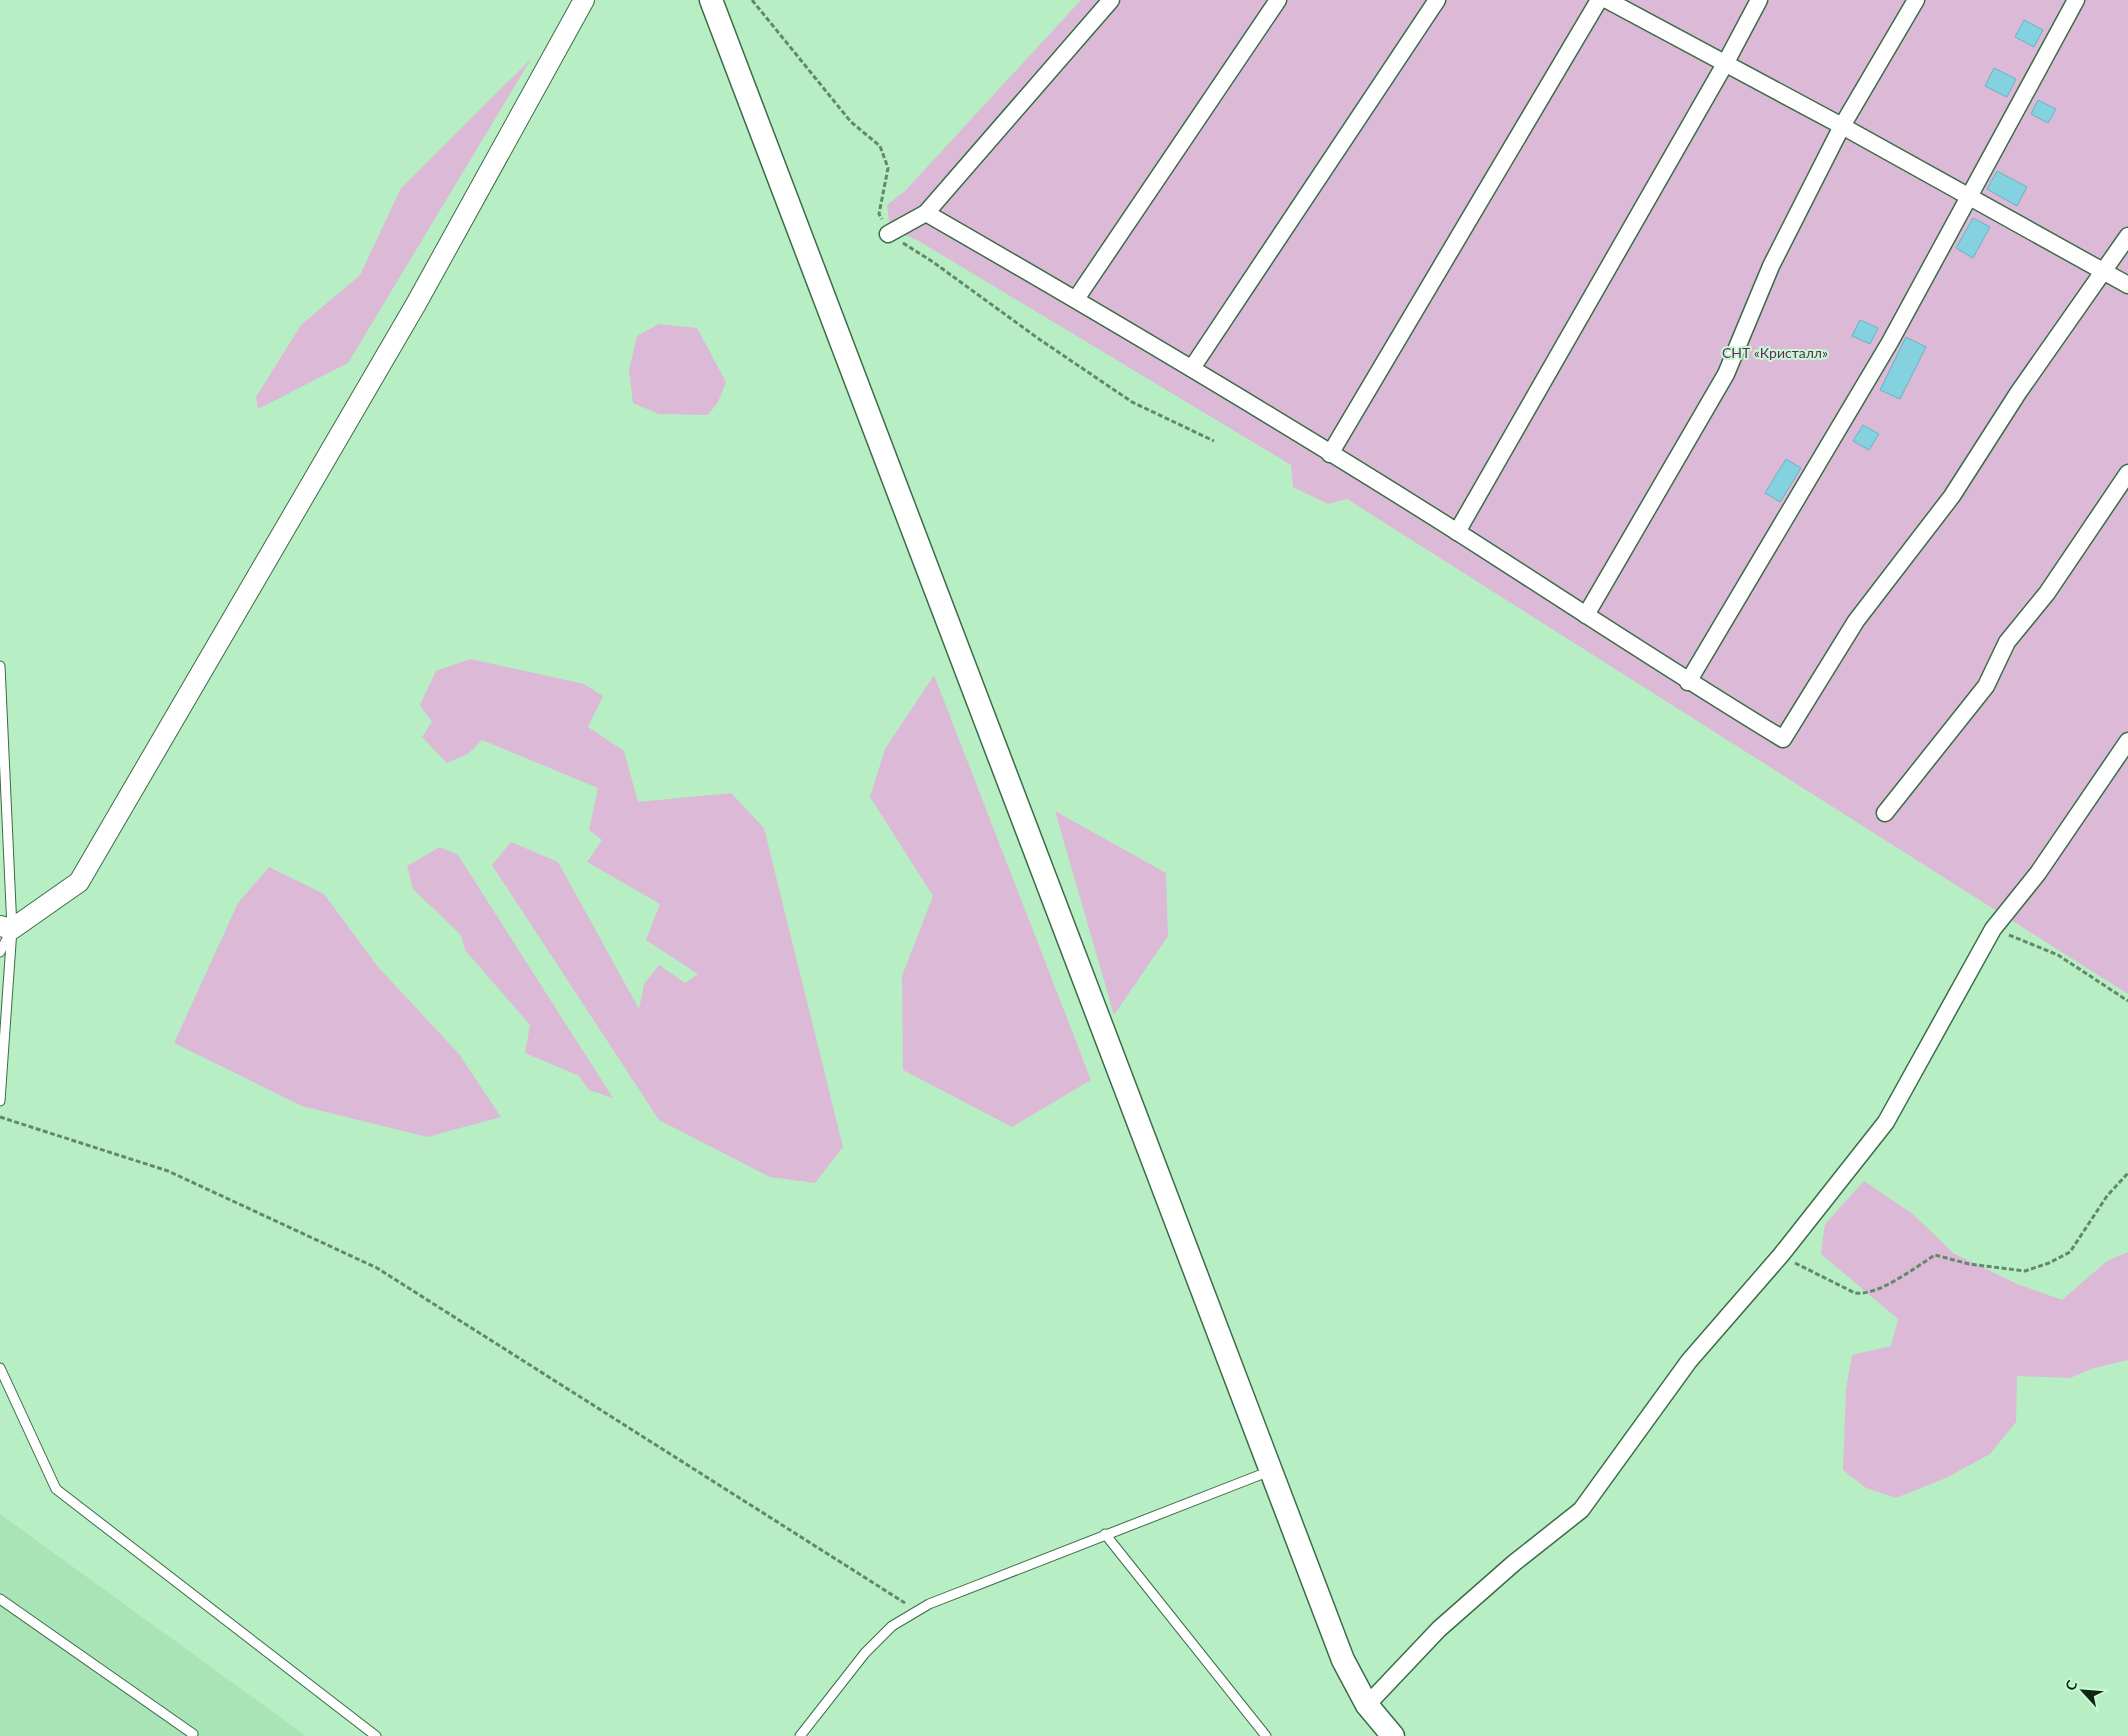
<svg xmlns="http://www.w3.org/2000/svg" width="2128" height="1736" font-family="Lato,sans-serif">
  <rect width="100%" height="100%" fill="#b8eec4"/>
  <!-- built -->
  <polygon fill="#a8e4b5" points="0,1514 306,1736 0,1736"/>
  <!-- green -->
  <g fill="#dcb9d7">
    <polygon points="1081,0 2128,0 2128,994 1347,499 1328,504 1293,487 1291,465 917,240 890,229 887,205 905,191"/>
    <polygon points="531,59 348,363 258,409 256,397 301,325 360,275 401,188"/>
    <polygon points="659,324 697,328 726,382 718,402 708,415 659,414 633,403 629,370 637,336"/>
    <polygon points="470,659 584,684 603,696 588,727 624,751 638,802 731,793 764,828 843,1147 815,1183 770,1177 659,1120 492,865 511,842 558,862 639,1009 644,984 659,965 685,983 698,974 646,940 660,904 587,862 602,840 589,830 598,788 482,740 468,754 447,763 422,737 432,722 420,705 436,671"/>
    <polygon points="934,675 1091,1080 1012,1127 903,1070 902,976 933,896 870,797 885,749"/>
    <polygon points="1055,811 1166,873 1168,936 1114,1015"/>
    <polygon points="440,847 458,855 613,1098 589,1090 579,1076 525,1053 530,1025 465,950 461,935 413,889 407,866"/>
    <polygon points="269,867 324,894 378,967 459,1054 501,1117 427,1137 302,1106 174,1043 238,903"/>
    <polygon points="1864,1181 1914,1215 1953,1253 2017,1284 2062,1300 2107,1261 2128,1252 2128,1360 2094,1368 2070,1378 2017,1376 2016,1422 1990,1454 1946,1478 1896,1498 1866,1488 1843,1470 1846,1389 1852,1355 1891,1346 1898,1319 1821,1254 1825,1224"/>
  </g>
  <!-- building -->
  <g fill="#84d1e0" stroke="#67b4c3">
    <polygon points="2024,20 2043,30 2034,47 2015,37"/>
    <polygon points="1994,68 2016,79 2007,97 1985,86"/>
    <polygon points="2038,100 2056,109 2048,123 2031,114"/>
    <polygon points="1997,171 2027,187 2017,206 1987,189"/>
    <polygon points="1973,218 1990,227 1973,258 1956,248"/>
    <polygon points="1860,320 1878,328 1870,344 1852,336"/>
    <polygon points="1906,337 1926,347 1900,399 1880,390"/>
    <polygon points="1863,425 1879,434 1869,450 1853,441"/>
    <polygon points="1786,459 1801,468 1780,502 1765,493"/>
  </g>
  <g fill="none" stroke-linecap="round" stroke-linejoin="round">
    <defs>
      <g id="service">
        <polyline points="0,666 12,929 0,1101"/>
        <polyline points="0,952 11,931"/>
        <polyline points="0,1368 56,1489 376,1736"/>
        <polyline points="1105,1534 1266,1736"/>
        <polyline points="0,1599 193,1734 192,1736"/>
        <polyline points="800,1736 865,1653 892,1626 929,1604 1270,1471"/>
      </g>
      <g id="minor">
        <polyline points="1607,0 1842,126 2128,285"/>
        <path d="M926 213C1105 316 1284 422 1459 533 1567 602 1674 673 1783 739L1856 621 1952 496 2018 393 2128 236"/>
        <polyline points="888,234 926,213 1111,0"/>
        <polyline points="1076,299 1278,0"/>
        <polyline points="1192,368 1437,0"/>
        <polyline points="1330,454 1599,0"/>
        <polyline points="1457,532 1725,64 1759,0"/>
        <polyline points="1586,615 1726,374 1771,266 1842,126 1916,0"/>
        <polyline points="1688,682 1890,342 2076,0"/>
        <polyline points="1885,813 1986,686 2007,642 2047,593 2128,473"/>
        <polyline points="1367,1705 1439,1629 1514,1563 1581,1510 1689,1361 1781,1255 1886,1122 1993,929 2038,873 2128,741"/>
      </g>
      <polyline id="tertiary" points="0,926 12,929 79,882 416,304 584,0"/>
      <polyline id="secondary" points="711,0 1343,1660 1367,1705 1393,1736"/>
    </defs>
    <!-- service casing -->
    <use href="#service" stroke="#3b6c48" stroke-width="11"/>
    <!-- minor casing -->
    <use href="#minor" stroke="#3b6c48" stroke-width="19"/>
    <!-- tertiary casing -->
    <use href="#tertiary" stroke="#3b6c48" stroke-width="22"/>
    <!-- secondary casing -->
    <use href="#secondary" stroke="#3b6c48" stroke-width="25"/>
    <!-- path -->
    <g stroke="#63886b" stroke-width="3" stroke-dasharray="5 2.5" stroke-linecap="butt">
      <polyline points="752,0 851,122 880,146 888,168 879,214 882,219"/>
      <polyline points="903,243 933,262 1039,339 1132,402 1214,441"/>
      <polyline points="2009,935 2058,955 2128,1001"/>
      <polyline points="0,1117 168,1171 377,1268 905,1603"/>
      <path d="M1795 1263 1855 1293C1879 1296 1914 1268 1935 1255L1969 1264 2025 1271 2049 1263 2070 1252 2107 1196 2128 1173"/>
    </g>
    <!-- service -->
    <use href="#service" stroke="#fff" stroke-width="9"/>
    <!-- minor -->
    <use href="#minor" stroke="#fff" stroke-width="16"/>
    <!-- tertiary -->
    <use href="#tertiary" stroke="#fff" stroke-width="20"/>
    <!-- secondary -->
    <use href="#secondary" stroke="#fff" stroke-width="22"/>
  </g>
  <g text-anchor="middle" stroke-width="4" stroke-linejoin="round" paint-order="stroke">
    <!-- park labels -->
    <g font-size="14" fill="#682762" stroke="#c5fbd1">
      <text x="1775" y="358">СНТ «Кристалл»</text>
    </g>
  </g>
  <!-- north arrow -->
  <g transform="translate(2083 1691) rotate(296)" stroke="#c5fbd1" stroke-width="4" paint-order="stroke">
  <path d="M0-4L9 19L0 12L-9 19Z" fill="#102515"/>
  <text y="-8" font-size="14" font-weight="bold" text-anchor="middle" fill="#102515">С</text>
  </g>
</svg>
